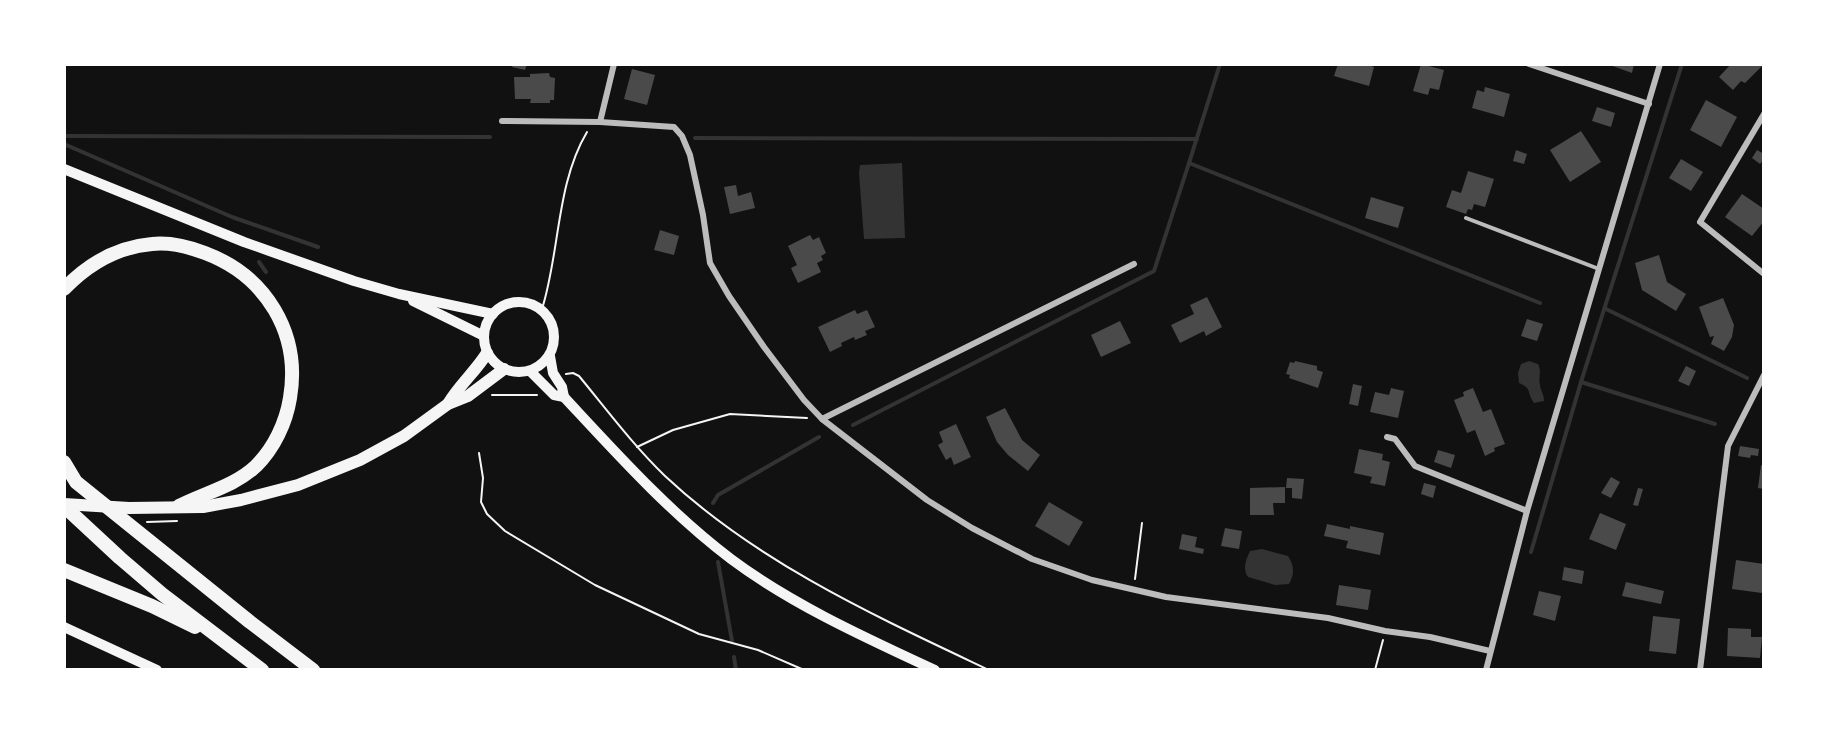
<svg xmlns="http://www.w3.org/2000/svg" width="1828" height="734" font-family="'Asap Condensed',sans-serif">
  <rect width="100%" height="100%" fill="#111"/>
  <!-- water -->
  <g fill="#333">
    <polygon points="902,163 905,238 864,239 859,173 860,165"/>
    <path d="M1529 361 1538 364C1542 372 1538 378 1540 385 1541 392 1544 394 1544 401L1534 403C1526 392 1533 389 1519 383L1518 373 1521 364Z"/>
    <path d="M1262 549 1288 556C1294 565 1295 574 1289 584L1275 585 1248 577C1242 568 1246 560 1250 551Z"/>
  </g>
  <g fill="none" stroke-linecap="round" stroke-linejoin="round">
    <!-- stream -->
    <g stroke="#333" stroke-width="4">
      <polyline points="1220,64 1189,163 1540,303"/>
      <polyline points="64,136 490,137"/>
      <polyline points="695,138 1197,139"/>
      <polyline points="64,144 232,217 318,247"/>
      <polyline points="259,262 266,272"/>
      <polyline points="1606,309 1747,378"/>
      <polyline points="1581,382 1715,424"/>
      <polyline points="853,425 1154,271 1189,163"/>
      <polyline points="713,503 718,495 819,437"/>
      <polyline points="1531,552 1581,382 1682,64"/>
      <polyline points="718,562 732,641"/>
      <polyline points="734,657 736,670"/>
    </g>
  </g>
  <!-- building -->
  <g fill="#4a4a4a">
    <polygon points="513,64 527,64 525,70 512,67"/>
    <polygon points="1338,64 1365,64 1374,67 1369,86 1334,76"/>
    <polygon points="1421,64 1444,70 1439,90 1430,88 1428,95 1413,91"/>
    <polygon points="1607,64 1634,64 1632,73"/>
    <polygon points="1731,64 1760,64 1762,66 1745,83 1741,81 1733,90 1719,77"/>
    <polygon points="632,69 655,75 647,105 624,99"/>
    <polygon points="549,73 550,77 555,78 554,100 550,100 550,103 530,103 531,99 515,99 514,77 530,77 530,74"/>
    <polygon points="1485,87 1510,94 1504,117 1472,108 1477,90 1484,92"/>
    <polygon points="1706,100 1737,117 1721,147 1690,130"/>
    <polygon points="1597,107 1615,113 1611,127 1592,121"/>
    <polygon points="1581,131 1601,162 1570,182 1550,150"/>
    <polygon points="1516,150 1527,154 1524,164 1513,161"/>
    <polygon points="1757,150 1764,154 1764,159 1760,164 1752,158"/>
    <polygon points="1681,159 1703,172 1691,191 1669,178"/>
    <polygon points="1468,171 1494,179 1485,207 1474,204 1472,210 1468,209 1466,214 1446,207 1452,190 1461,193"/>
    <polygon points="736,185 738,196 751,192 755,208 730,214 724,187"/>
    <polygon points="1742,194 1764,209 1764,221 1752,236 1725,217"/>
    <polygon points="1371,197 1404,207 1398,228 1365,218"/>
    <polygon points="660,230 679,236 674,255 654,250"/>
    <polygon points="810,235 813,240 819,237 826,253 821,256 823,260 817,263 821,272 798,283 791,268 797,265 788,246"/>
    <polygon points="1659,255 1667,282 1686,294 1676,311 1642,290 1635,263"/>
    <polygon points="1207,297 1222,327 1206,336 1204,331 1180,343 1171,325 1194,314 1190,305"/>
    <polygon points="1723,298 1734,325 1732,337 1724,351 1711,344 1714,336 1710,337 1699,307"/>
    <polygon points="855,310 857,314 867,310 875,327 865,331 867,335 855,340 854,337 841,343 842,346 830,352 818,327"/>
    <polygon points="1527,319 1543,324 1537,341 1521,336"/>
    <polygon points="1120,321 1131,343 1101,357 1091,335"/>
    <polygon points="1295,361 1317,366 1317,370 1323,372 1318,388 1289,378 1290,375 1286,374 1290,362 1294,363"/>
    <polygon points="1686,366 1696,371 1689,386 1678,381"/>
    <polygon points="1353,384 1362,386 1358,406 1349,404"/>
    <polygon points="1391,388 1404,391 1398,418 1370,412 1375,392 1389,395"/>
    <polygon points="1473,388 1483,412 1491,409 1505,444 1494,448 1495,451 1485,456 1475,430 1467,433 1454,400 1464,396 1463,392"/>
    <polygon points="1005,408 1022,440 1040,455 1028,471 1008,455 997,442 986,417"/>
    <polygon points="956,424 971,457 954,465 951,457 946,460 938,445 943,442 939,432"/>
    <polygon points="1740,446 1759,449 1758,456 1751,455 1750,458 1738,456"/>
    <polygon points="1359,449 1383,454 1382,460 1390,462 1385,486 1370,483 1372,477 1354,473"/>
    <polygon points="1438,450 1455,455 1451,468 1434,462"/>
    <polygon points="1761,465 1764,466 1764,489 1758,488"/>
    <polygon points="1611,477 1620,482 1611,498 1601,493"/>
    <polygon points="1287,478 1304,479 1302,499 1292,498 1292,488 1286,488"/>
    <polygon points="1424,483 1436,486 1433,498 1421,494"/>
    <polygon points="1285,487 1285,503 1273,503 1274,515 1250,515 1250,488"/>
    <polygon points="1638,488 1643,489 1638,506 1633,505"/>
    <polygon points="1049,502 1083,522 1069,546 1035,526"/>
    <polygon points="1600,513 1626,524 1616,550 1589,539"/>
    <polygon points="1327,524 1350,529 1350,526 1384,533 1380,555 1346,548 1348,541 1324,536"/>
    <polygon points="1225,528 1242,531 1239,549 1221,546"/>
    <polygon points="1182,534 1197,537 1195,547 1204,549 1203,554 1179,549"/>
    <polygon points="1736,560 1764,564 1762,593 1732,589"/>
    <polygon points="1564,567 1584,571 1582,584 1562,580"/>
    <polygon points="1626,582 1664,591 1661,604 1622,596"/>
    <polygon points="1339,585 1371,590 1368,610 1336,605"/>
    <polygon points="1539,591 1561,596 1555,621 1533,615"/>
    <polygon points="1653,616 1680,619 1676,654 1649,651"/>
    <polygon points="1728,628 1751,629 1751,637 1762,637 1760,658 1727,656"/>
  </g>
  <g fill="none" stroke-linecap="round" stroke-linejoin="round">
    <!-- path -->
    <g stroke="#f5f5f5" stroke-width="2">
      <path d="M542 309C560 252 556 184 587 132"/>
      <path d="M566 374 573 373 579 376C607 410 633 445 665 476 758 563 875 616 989 670"/>
      <polyline points="492,395 537,395"/>
      <polyline points="637,447 673,430 730,414 807,418"/>
      <polyline points="479,453 483,478 481,502 487,514 505,531 595,585 699,634 758,650 804,670"/>
      <polyline points="147,522 177,521"/>
      <polyline points="1135,579 1142,523"/>
      <polyline points="1375,670 1383,640"/>
    </g>
    <!-- service -->
    <polyline stroke="#bcbcbc" stroke-width="4" points="1466,218 1599,269"/>
    <!-- minor -->
    <g stroke="#bcbcbc" stroke-width="6">
      <polyline points="1529,64 1649,104"/>
      <polyline points="1764,114 1700,222 1764,274"/>
      <polyline points="502,121 600,122 674,127 682,136 690,155 703,215 710,263 729,296 764,347 804,400 822,419 927,500 972,528 1032,559 1092,580 1166,597 1328,618 1385,631 1430,637 1490,651"/>
      <polyline points="600,122 614,64"/>
      <polyline points="822,419 1134,264"/>
      <polyline points="1387,437 1395,439 1415,466 1527,511"/>
      <polyline points="1486,670 1527,511 1660,64"/>
      <polyline points="1700,670 1728,446 1764,375"/>
    </g>
    <!-- secondary -->
    <g stroke="#f5f5f5" stroke-width="10">
      <polyline points="64,169 244,242 354,281 399,294 493,314"/>
      <polyline points="413,301 484,336"/>
      <circle cx="519" cy="337" r="35"/>
      <polyline points="550,356 553,373 562,387 564,397"/>
      <path d="M530 371 554 395 564 397C617 454 669 512 731 559 791 604 866 638 935 670"/>
      <polyline points="64,627 157,670"/>
    </g>
    <!-- primary -->
    <g stroke="#f5f5f5" stroke-width="12">
      <path d="M448 404C459 385 476 371 487 353"/>
      <polyline points="64,504 129,508 203,507 241,500 298,485 360,460 404,436 448,404 468,396 504,369"/>
    </g>
    <!-- motorway -->
    <g stroke="#f5f5f5" stroke-width="14">
      <path d="M64 289C88 264 117 247 152 244 170 242 189 247 205 253 266 276 301 333 290 398 286 423 274 448 256 466 235 486 204 493 179 506"/>
      <polyline points="64,462 76,482 250,622 313,670"/>
      <polyline points="64,506 120,558 162,594 262,670"/>
      <polyline points="64,570 152,606 195,627"/>
    </g>
  </g>
  <!-- border -->
  <rect width="1828" height="734" fill="none" stroke="#ffffff" stroke-width="132"/>
</svg>
